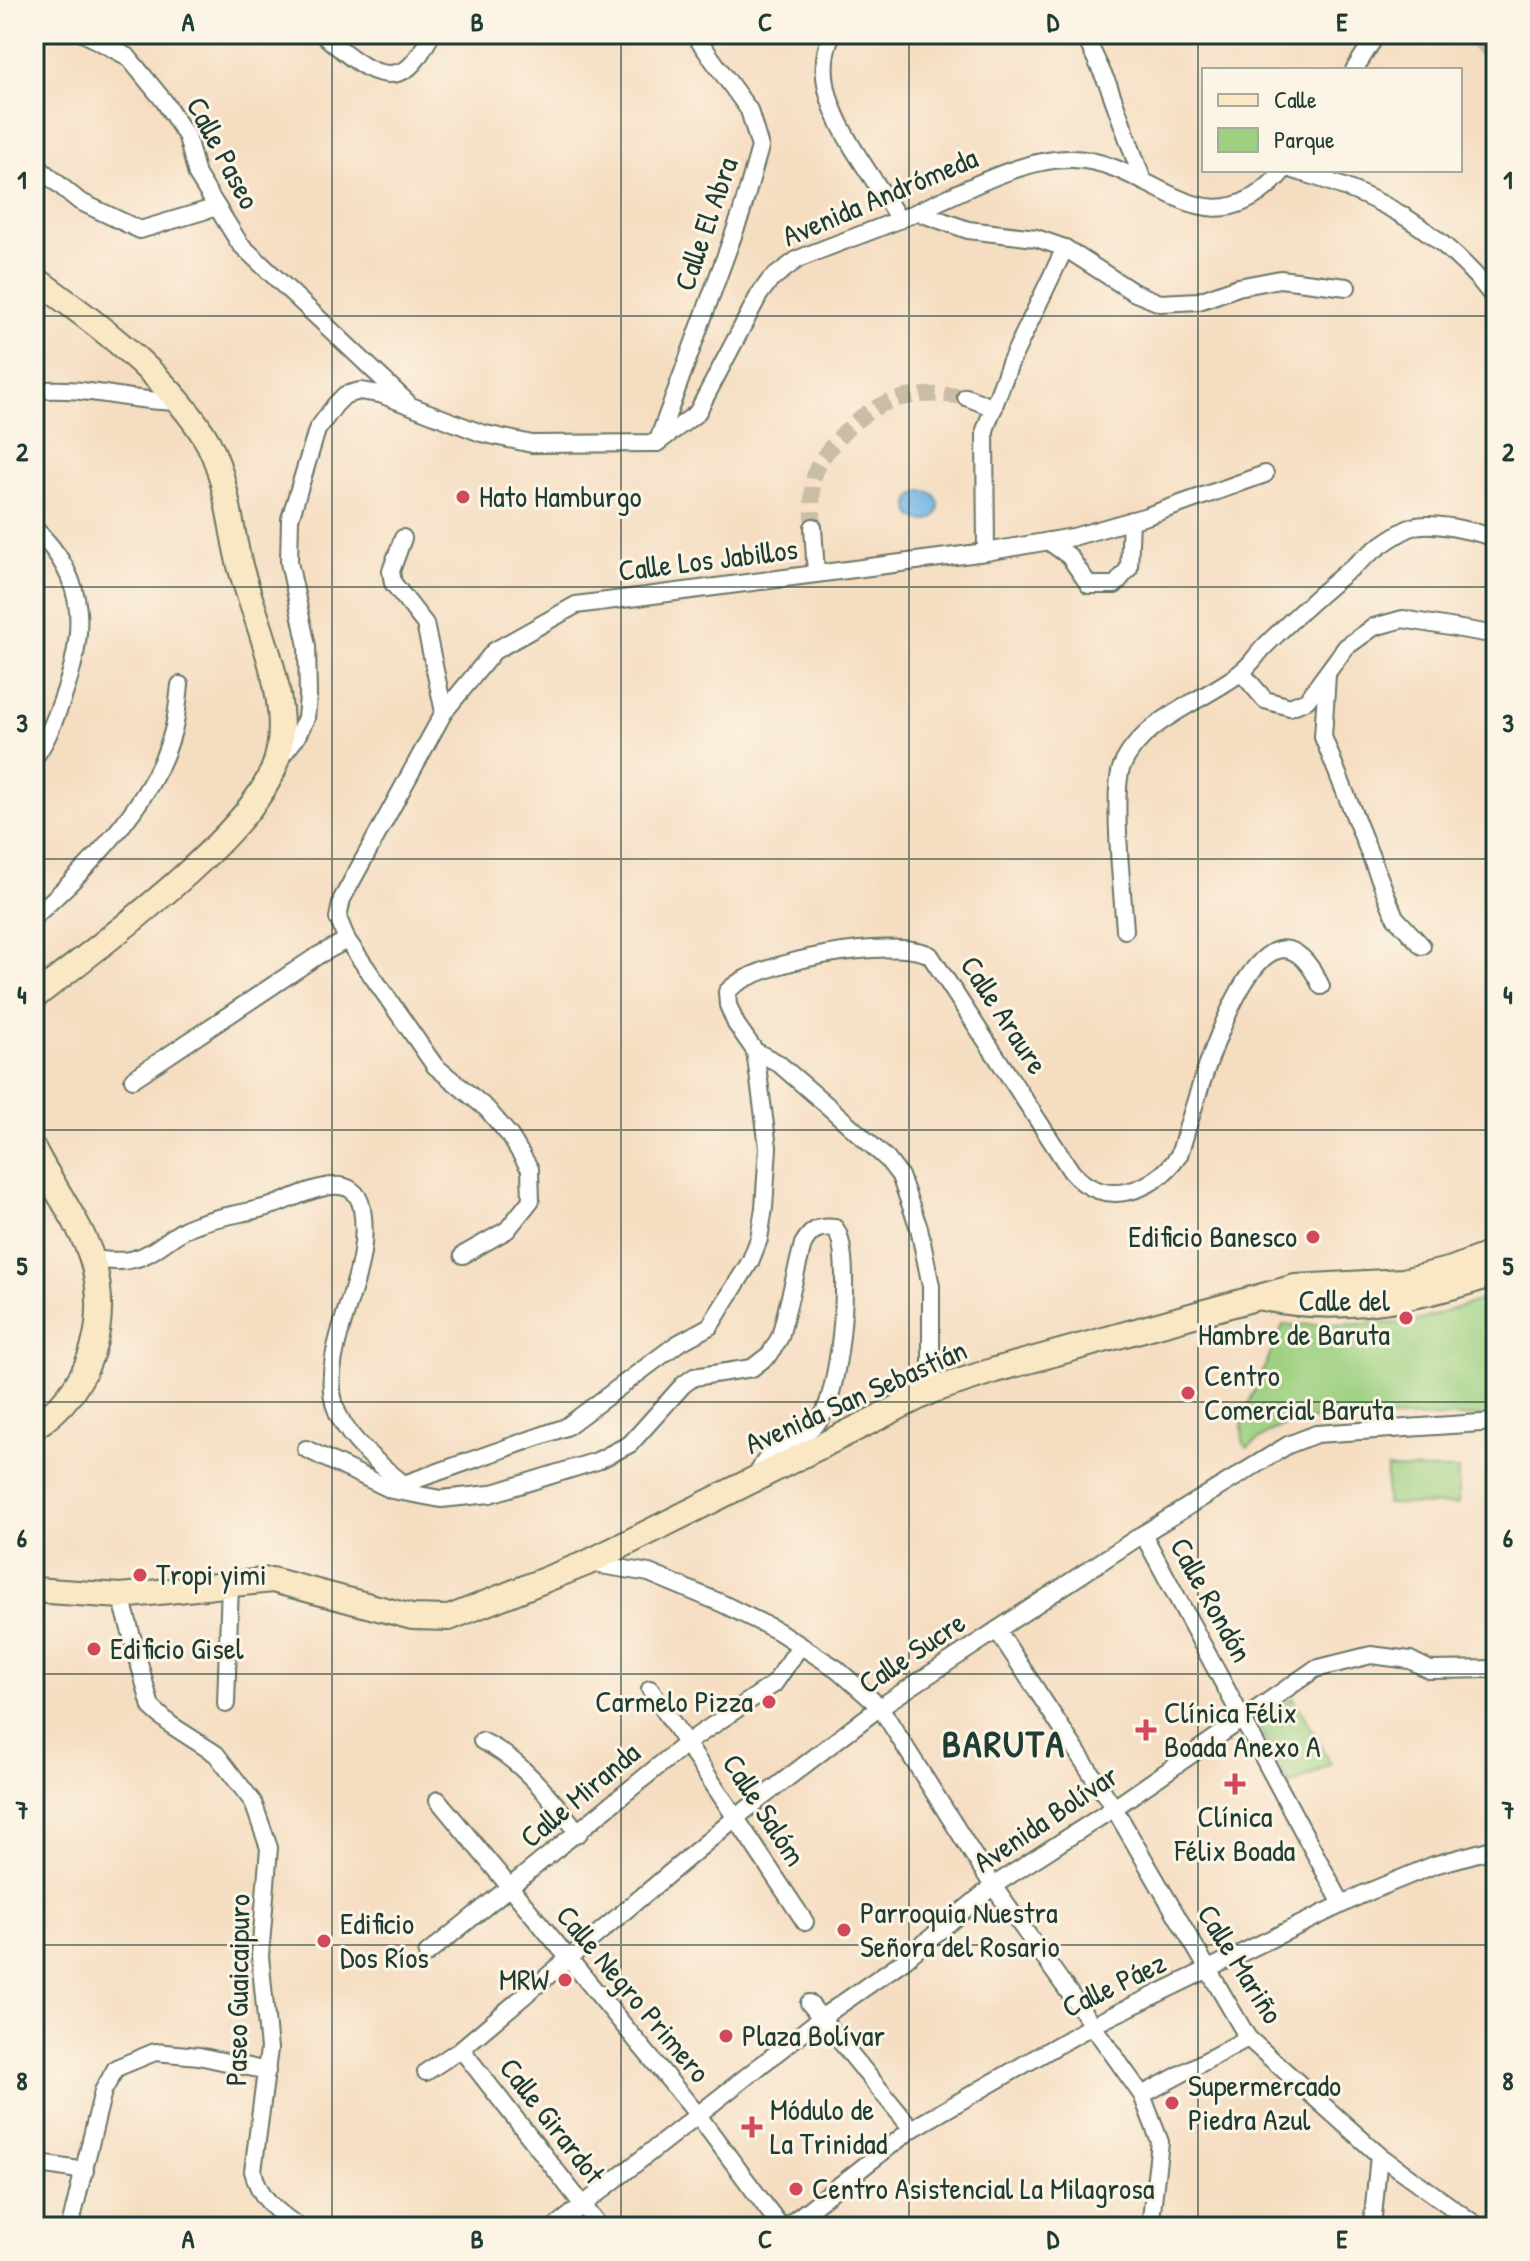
<svg xmlns="http://www.w3.org/2000/svg" width="1530" height="2261" font-family="'Patrick Hand',sans-serif">
  <rect width="100%" height="100%" fill="#fcf5e5"/>
  <filter id="ink" filterUnits="userSpaceOnUse"><feTurbulence type="fractalNoise" baseFrequency=".0125" numOctaves="2"/><feDisplacementMap in="SourceGraphic" scale="16" xChannelSelector="R" yChannelSelector="G"/><feConvolveMatrix kernelMatrix="1 2 1 2 8 2 1 2 1" color-interpolation-filters="sRGB"/></filter>
  <filter id="wash" filterUnits="userSpaceOnUse"><feTurbulence type="fractalNoise" baseFrequency=".006" numOctaves="4" result="noise"/><feDisplacementMap in="SourceGraphic" scale="32" xChannelSelector="R" yChannelSelector="G"/><feGaussianBlur stdDeviation="1.8" result="paint"/><feColorMatrix in="noise" values="0 0 0 0 0 0 0 0 0 0 0 0 0 0 0 0 0 1.4 0 .05"/><feComposite in="paint" operator="in"/></filter>
  <g filter="url(#wash)">
    <rect width="100%" height="100%" fill="#f5ddc1"/>
    <!-- green -->
    <g fill="#9dd080" stroke="#5e865a" stroke-width="2">
      <polygon points="1496,1295 1496,1416 1308,1420 1273,1430 1248,1447 1243,1443 1242,1419 1283,1325 1411,1323"/>
      <polygon points="1387,1469 1458,1470 1458,1505 1386,1504"/>
      <path d="M1294 1698 1331 1764 1290 1786 1261 1731C1259 1713 1280 1707 1294 1698Z"/>
    </g>
    <!-- water -->
    <circle fill="#6db2e3" stroke="#46788c" stroke-width="2" cx="924" cy="506" r="15"/>
  </g>
  <g filter="url(#ink)">
    <g fill="none" stroke-linecap="round" stroke-linejoin="round">
      <!-- street-tunnel -->
      <path stroke="#cabda5" stroke-width="16" stroke-dasharray="16 8" stroke-linecap="butt" d="M813 527C813 511 811 493 814 477 816 464 828 450 837 440 874 397 912 390 966 397"/>
      <!-- highway-tunnel -->
      <polyline stroke="#cabda5" stroke-width="30" stroke-dasharray="30 15" stroke-linecap="butt" points="1483,34 1496,47"/>
      <defs>
        <g id="street">
          <polyline points="85,34 128,57 164,101 187,137 197,175 240,244 407,402"/>
          <path d="M322 34C343 50 376 86 405 70 417 63 425 45 432 34"/>
          <path d="M832 34C802 97 869 166 899 220"/>
          <polyline points="1084,34 1109,87 1143,181"/>
          <polyline points="1246,34 1260,34"/>
          <polyline points="1354,70 1377,34"/>
          <polyline points="34,164 79,201 140,230 217,207"/>
          <path d="M1293 170C1380 195 1441 229 1496 300"/>
          <polyline points="917,212 968,230 1036,238 1065,248 1133,292 1160,303 1199,301 1238,287 1280,279 1347,287"/>
          <path d="M34 391C82 385 131 402 179 402"/>
          <polyline points="966,397 994,408"/>
          <polyline points="657,443 741,214 760,147 749,110 694,34"/>
          <polyline points="813,527 816,574"/>
          <path d="M34 528C90 581 86 635 61 703 53 723 47 741 34 758"/>
          <polyline points="403,538 391,571 393,583 425,624 444,712"/>
          <polyline points="1048,541 1069,556 1089,585 1115,585 1129,568 1131,520"/>
          <polyline points="986,552 985,430 1010,363 1065,248"/>
          <polyline points="1241,672 1265,700 1290,707 1307,700 1346,647 1374,627 1403,619 1496,635"/>
          <polyline points="1327,675 1323,737 1395,917 1422,946"/>
          <path d="M280 758 296 738 306 718 308 696 307 646 289 562 290 519 317 430 335 405 345 395 360 391 380 394 481 433 532 444 657 443 697 413 759 295 770 280 798 259C832 245 867 233 901 219 951 198 1019 157 1073 159 1153 161 1207 260 1284 170"/>
          <path d="M34 917C86 870 153 803 172 734 177 719 178 701 180 685"/>
          <path d="M1125 930C1123 898 1111 791 1122 766 1143 719 1202 702 1240 673 1250 666 1257 654 1265 646 1296 615 1375 542 1412 527 1431 520 1477 532 1496 538"/>
          <polyline points="133,1079 317,956 347,940"/>
          <polyline points="463,1255 507,1230 531,1200 530,1169 510,1136 487,1109 435,1066 347,940 338,918 342,899 444,712 494,651 576,605 986,552 1073,537 1147,516 1265,474"/>
          <path d="M92 1259C106 1260 120 1263 134 1259 158 1253 174 1231 197 1224 222 1215 249 1213 274 1205 298 1197 354 1164 362 1209 367 1238 361 1266 352 1293 317 1399 321 1419 410 1489"/>
          <path d="M931 1391V1286L919 1228 900 1176 887 1159 829 1107 778 1063 755 1051 736 1024 728 1005 727 992C753 961 894 936 930 955L1071 1171C1103 1210 1155 1192 1179 1155 1193 1114 1258 855 1321 986"/>
          <path d="M306 1449 392 1490 441 1499 490 1494 597 1461 630 1444 683 1385 694 1377 752 1368 770 1354 780 1337 803 1244C811 1230 818 1226 835 1228 854 1253 840 1389 822 1416 804 1445 770 1437 757 1477"/>
          <polyline points="404,1484 566,1427 677,1344 710,1326 750,1262 759,1239 764,1208 768,1147 755,1051"/>
          <polyline points="1143,1534 1342,1904"/>
          <polyline points="589,1563 649,1573 721,1603 778,1631 837,1669 880,1707 993,1886 1142,2095 1160,2142 1150,2227"/>
          <path d="M121 1596 151 1707 171 1725 216 1754 253 1802 269 1848 260 1956 269 2049 253 2171C259 2198 277 2212 299 2227"/>
          <polyline points="997,1630 1114,1808 1248,2038 1379,2155 1479,2227"/>
          <polyline points="650,1689 805,1922"/>
          <polyline points="226,1704 230,1583"/>
          <path d="M482 1741C521 1759 552 1800 579 1833"/>
          <polyline points="438,1800 697,2114 781,2227"/>
          <polyline points="427,1954 688,1742 774,1684 800,1646"/>
          <polyline points="809,2003 912,2129"/>
          <polyline points="461,2049 600,2227"/>
          <polyline points="426,2072 461,2049 734,1819 880,1707 1143,1534 1288,1445 1316,1434 1496,1422"/>
          <polyline points="1142,2095 1248,2038"/>
          <polyline points="34,2163 85,2171"/>
          <polyline points="70,2227 103,2091 116,2068 155,2052 199,2056 267,2071"/>
          <polyline points="555,2227 821,2018 903,1961 993,1886 1114,1808 1315,1669 1371,1655 1410,1660 1430,1670 1496,1669"/>
          <polyline points="786,2227 912,2129 1091,2026 1361,1895 1434,1865 1496,1848"/>
          <polyline points="1372,2227 1379,2155"/>
        </g>
        <g id="secondary">
          <path d="M34 278C91 319 165 374 203 434 226 469 229 521 239 562 254 620 295 701 276 762 254 835 95 949 34 997"/>
          <path d="M34 1150C51 1184 81 1224 92 1259 111 1323 91 1390 34 1427"/>
          <path d="M1263 1298C1340 1314 1422 1299 1496 1273"/>
          <polyline points="34,1590 121,1596 272,1580 412,1617 449,1618 587,1563 931,1391 995,1370 1295,1287 1403,1281 1452,1269 1496,1252"/>
        </g>
      </defs>
      <!-- street casing -->
      <use href="#street" stroke="#6a7565" stroke-width="20"/>
      <!-- secondary casing -->
      <use href="#secondary" stroke="#6a7565" stroke-width="28"/>
      <!-- street -->
      <use href="#street" stroke="#fff" stroke-width="16"/>
      <!-- secondary -->
      <use href="#secondary" stroke="#fae7c3" stroke-width="24"/>
    </g>
  </g>
  <!-- grid -->
  <path fill="none" stroke="#1f3d34" stroke-width="2" stroke-opacity="0.55" d="M332 34V2227M621 34V2227M909 34V2227M1198 34V2227M34 316H1496M34 587H1496M34 859H1496M34 1130H1496M34 1402H1496M34 1674H1496M34 1945H1496"/>
  <!-- markers -->
  <g fill="#d1495b" stroke="#fcf5e5" stroke-width="3">
    <circle cx="463" cy="497" r="8"/>
    <circle cx="1313" cy="1237" r="8"/>
    <circle cx="1406" cy="1318" r="8"/>
    <circle cx="1188" cy="1393" r="8"/>
    <circle cx="140" cy="1575" r="8"/>
    <circle cx="94" cy="1649" r="8"/>
    <circle cx="769" cy="1702" r="8"/>
    <path d="M1142 1718h8v8h8v8h-8v8h-8v-8h-8v-8h8z"/>
    <path d="M1231 1772h8v8h8v8h-8v8h-8v-8h-8v-8h8z"/>
    <circle cx="844" cy="1930" r="8"/>
    <circle cx="324" cy="1941" r="8"/>
    <circle cx="565" cy="1980" r="8"/>
    <circle cx="726" cy="2036" r="8"/>
    <circle cx="1172" cy="2103" r="8"/>
    <path d="M748 2115h8v8h8v8h-8v8h-8v-8h-8v-8h8z"/>
    <circle cx="796" cy="2189" r="8"/>
  </g>
  <g text-anchor="middle" stroke-width="6" stroke-linejoin="round" paint-order="stroke">
    <!-- street labels -->
    <g font-size="30" fill="#1f3d34" stroke="#fcf5e5">
      <text transform="translate(223 153) rotate(62)" y="10">Calle Paseo</text>
      <text transform="translate(880 197) rotate(-23)" y="10">Avenida Andrómeda</text>
      <text transform="translate(706 224) rotate(-71)" y="10">Calle El Abra</text>
      <text transform="translate(708 560) rotate(-7)" y="10">Calle Los Jabillos</text>
      <text transform="translate(1004 1015) rotate(57)" y="10">Calle Araure</text>
      <text transform="translate(856 1397) rotate(-24)" y="10">Avenida San Sebastián</text>
      <text transform="translate(1211 1600) rotate(61)" y="10">Calle Rondón</text>
      <text transform="translate(912 1653) rotate(-34)" y="10">Calle Sucre</text>
      <text transform="translate(580 1795) rotate(-40)" y="10">Calle Miranda</text>
      <text transform="translate(764 1810) rotate(57)" y="10">Calle Salóm</text>
      <text transform="translate(1046 1819) rotate(-34)" y="10">Avenida Bolívar</text>
      <text transform="translate(1240 1964) rotate(58)" y="10">Calle Mariño</text>
      <text transform="translate(1114 1985) rotate(-26)" y="10">Calle Páez</text>
      <text transform="translate(238 1990) rotate(-89)" y="10">Paseo Guaicaipuro</text>
      <text transform="translate(633 1994) rotate(50)" y="10">Calle Negro Primero</text>
      <text transform="translate(552 2121) rotate(52)" y="10">Calle Girardot</text>
    </g>
    <!-- poi labels -->
    <g font-size="30" fill="#1f3d34" stroke="#fcf5e5" text-anchor="start">
      <text x="479" y="507">Hato Hamburgo</text>
      <text x="1297" y="1247" text-anchor="end">Edificio Banesco</text>
      <text x="1390" y="1311" text-anchor="end">Calle del<tspan x="1390" dy="34">Hambre de Baruta</tspan></text>
      <text x="1204" y="1386">Centro<tspan x="1204" dy="34">Comercial Baruta</tspan></text>
      <text x="156" y="1585">Tropi yimi</text>
      <text x="110" y="1659">Edificio Gisel</text>
      <text x="753" y="1712" text-anchor="end">Carmelo Pizza</text>
      <text x="1164" y="1723">Clínica Félix<tspan x="1164" dy="34">Boada Anexo A</tspan></text>
      <text x="1235" y="1827" text-anchor="middle">Clínica<tspan x="1235" dy="34">Félix Boada</tspan></text>
      <text x="860" y="1923">Parroquia Nuestra<tspan x="860" dy="34">Señora del Rosario</tspan></text>
      <text x="340" y="1934">Edificio<tspan x="340" dy="34">Dos Ríos</tspan></text>
      <text x="549" y="1990" text-anchor="end">MRW</text>
      <text x="742" y="2046">Plaza Bolívar</text>
      <text x="1188" y="2096">Supermercado<tspan x="1188" dy="34">Piedra Azul</tspan></text>
      <text x="770" y="2120">Módulo de<tspan x="770" dy="34">La Trinidad</tspan></text>
      <text x="812" y="2199">Centro Asistencial La Milagrosa</text>
    </g>
    <!-- district labels -->
    <g font-size="38" font-weight="bold" letter-spacing="2" fill="#1f3d34" stroke="#fcf5e5">
      <text x="1004" y="1757">BARUTA</text>
    </g>
  </g>
  <!-- margin -->
  <rect width="1530" height="2261" fill="none" stroke="#fcf5e5" stroke-width="88"/>
  <!-- legend -->
  <rect x="1202" y="68" width="260" height="104" fill="#fcf5e5" stroke="#a4ab9e" stroke-width="2"/>
  <rect x="1218" y="94" width="40" height="12" fill="#fae7c3" stroke="#a4ab9e" stroke-width="2"/>
  <text x="1274" y="108" font-size="24" fill="#1f3d34">Calle</text>
  <rect x="1218" y="128" width="40" height="24" fill="#9dd080" stroke="#a4ab9e" stroke-width="2"/>
  <text x="1274" y="148" font-size="24" fill="#1f3d34">Parque</text>
  <rect x="44" y="44" width="1442" height="2173" fill="none" stroke="#1f3d34" stroke-width="3"/>
  <g font-size="26" text-anchor="middle" font-weight="bold" fill="#1f3d34">
    <text x="188" y="31">A</text>
    <text x="477" y="31">B</text>
    <text x="765" y="31">C</text>
    <text x="1053" y="31">D</text>
    <text x="1342" y="31">E</text>
    <text x="22" y="189">1</text>
    <text x="1508" y="189">1</text>
    <text x="22" y="461">2</text>
    <text x="1508" y="461">2</text>
    <text x="22" y="732">3</text>
    <text x="1508" y="732">3</text>
    <text x="22" y="1004">4</text>
    <text x="1508" y="1004">4</text>
    <text x="22" y="1275">5</text>
    <text x="1508" y="1275">5</text>
    <text x="22" y="1547">6</text>
    <text x="1508" y="1547">6</text>
    <text x="22" y="1819">7</text>
    <text x="1508" y="1819">7</text>
    <text x="22" y="2090">8</text>
    <text x="1508" y="2090">8</text>
    <text x="188" y="2248">A</text>
    <text x="477" y="2248">B</text>
    <text x="765" y="2248">C</text>
    <text x="1053" y="2248">D</text>
    <text x="1342" y="2248">E</text>
  </g>
</svg>
